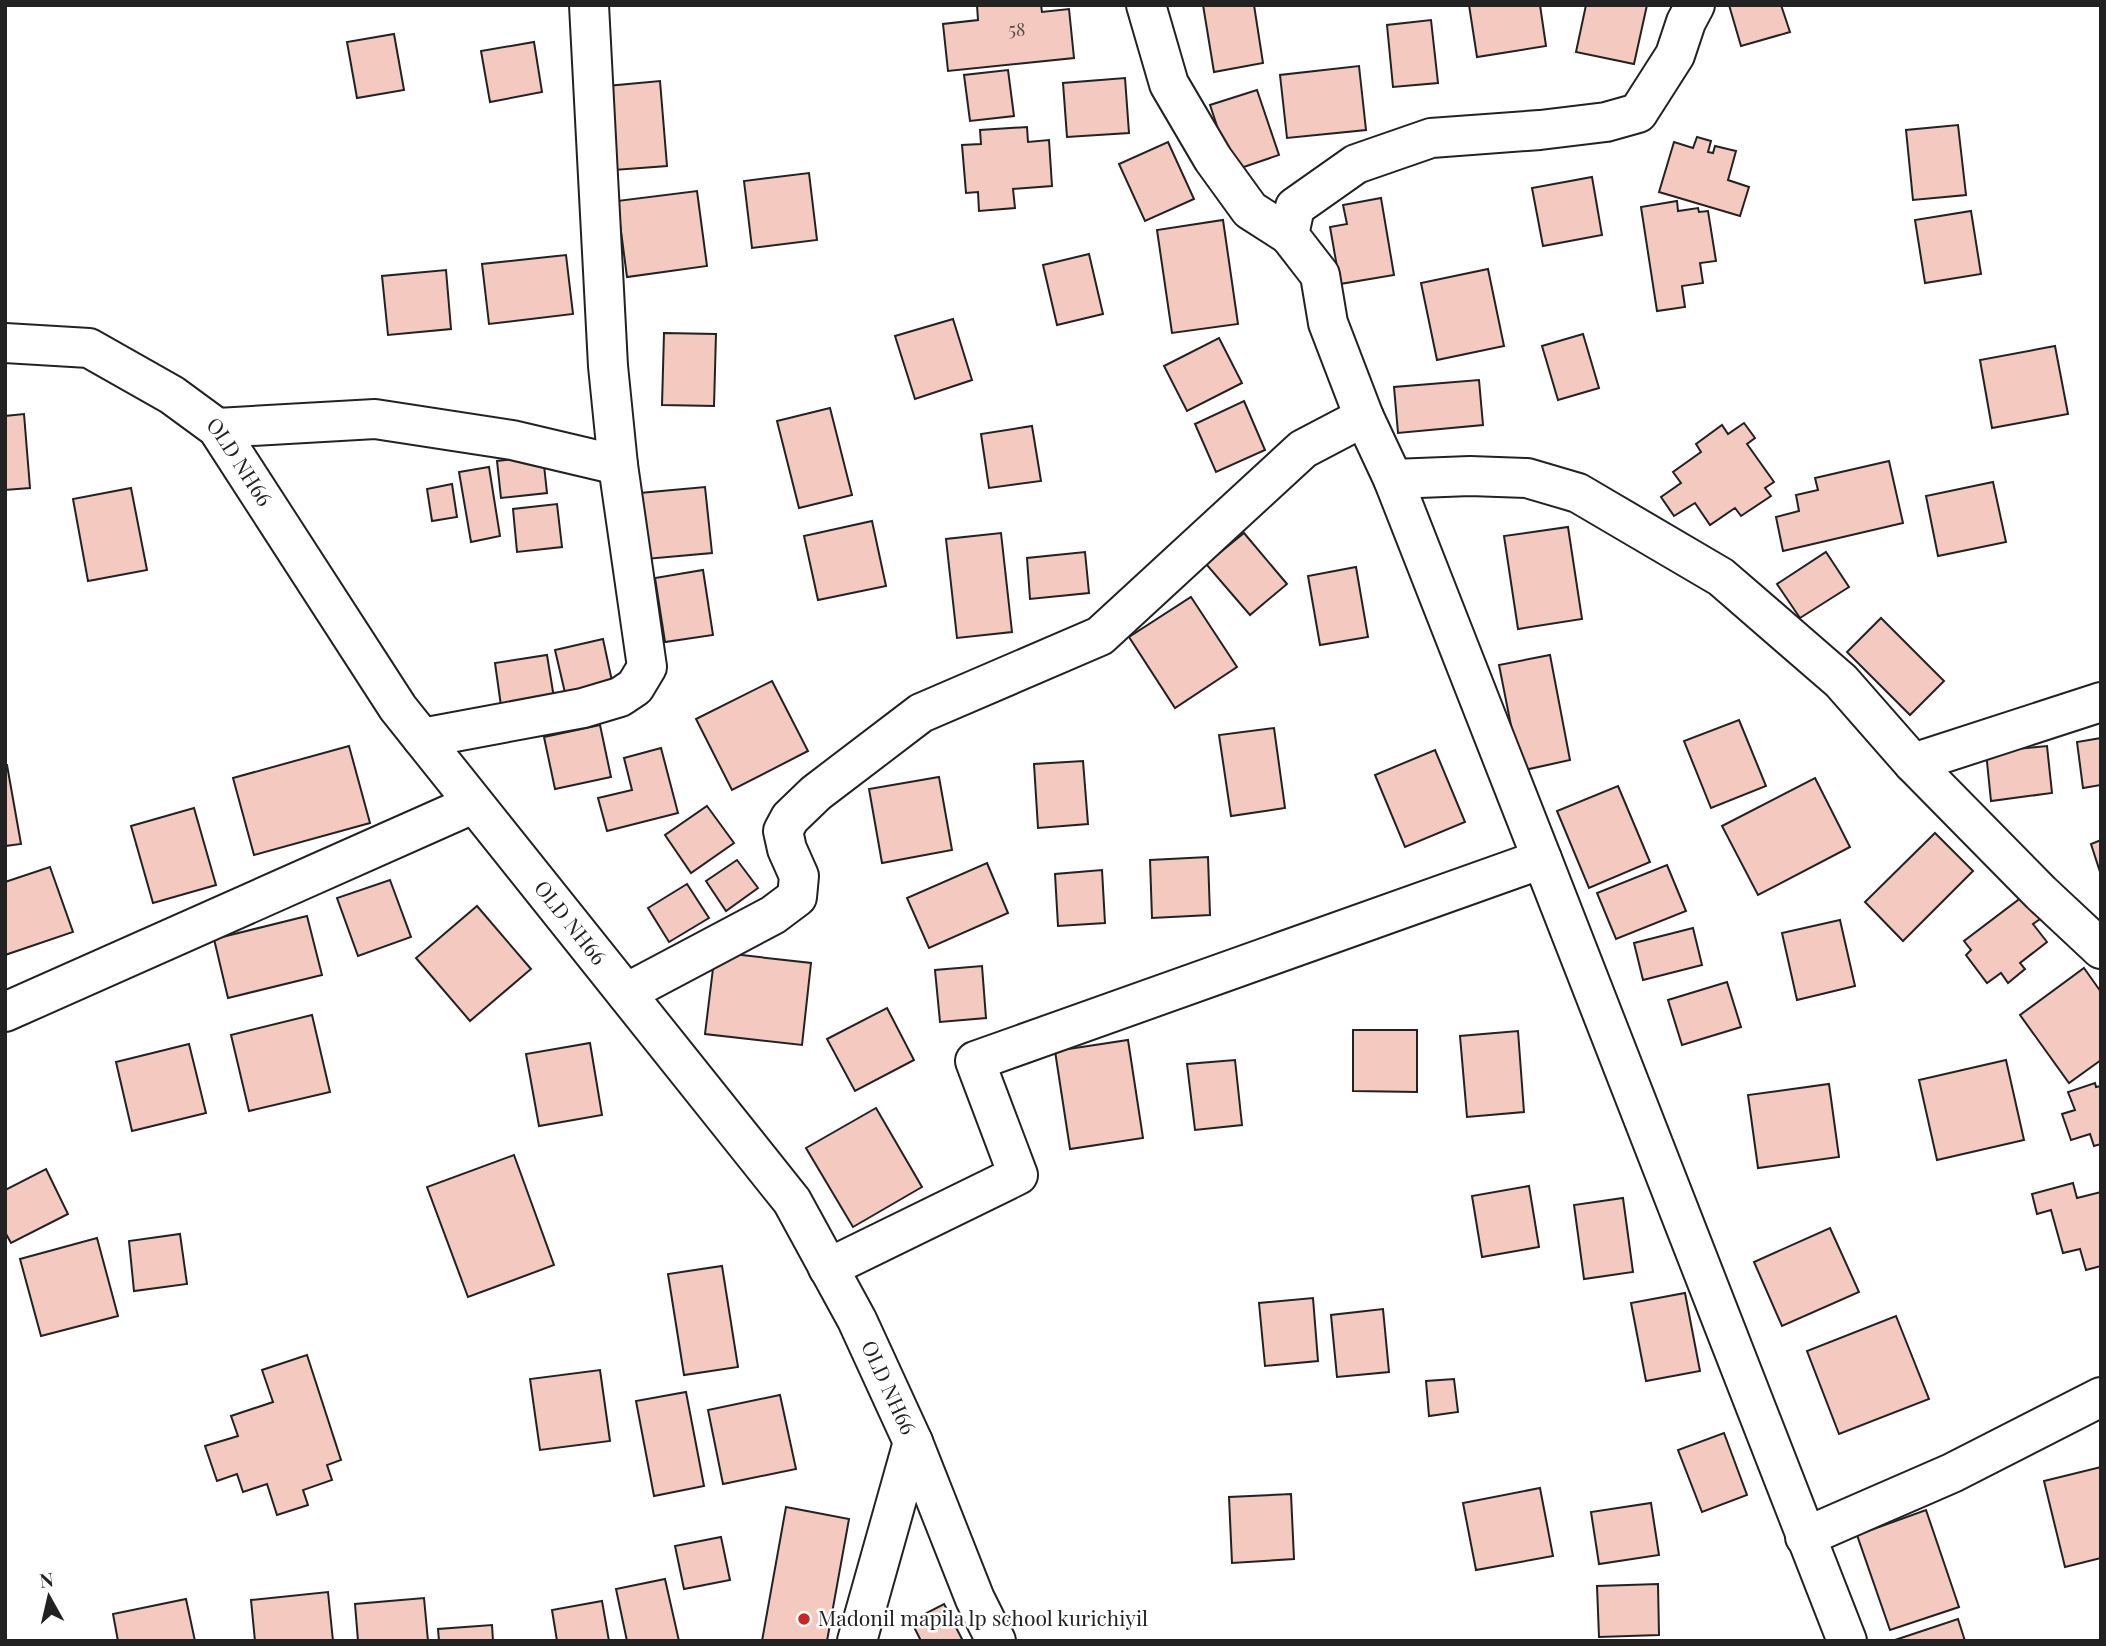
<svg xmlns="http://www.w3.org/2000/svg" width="2106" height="1646" font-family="'Playfair Display',serif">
  <rect width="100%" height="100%" fill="#fff"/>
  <!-- building -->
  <g fill="#f3c9c0" stroke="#222" stroke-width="2">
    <polygon points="977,5 1041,5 1042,12 1069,9 1074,58 948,71 943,24 978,20"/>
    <polygon points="1203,5 1254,5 1263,63 1214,72"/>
    <polygon points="1469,5 1540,5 1546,46 1477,57"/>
    <polygon points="1586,5 1647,5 1634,64 1576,52"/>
    <polygon points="1729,5 1781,5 1790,32 1741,46"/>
    <polygon points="1431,20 1438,83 1393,87 1387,25"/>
    <polygon points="394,34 404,90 357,98 347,42"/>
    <polygon points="534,42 542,92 490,102 481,51"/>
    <polygon points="1359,66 1366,130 1287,138 1280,75"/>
    <polygon points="1008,70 1014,116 970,121 964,75"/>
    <polygon points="1125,78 1129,133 1067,137 1063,83"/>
    <polygon points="660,81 667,166 614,170 607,86"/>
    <polygon points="1257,90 1279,155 1232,171 1210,105"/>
    <polygon points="1958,125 1966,195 1913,200 1906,130"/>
    <polygon points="1027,127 1028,142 1049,140 1052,186 1013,189 1015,208 979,211 978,192 966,193 962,145 981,144 980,130"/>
    <polygon points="1697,137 1711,141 1708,152 1713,153 1715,146 1736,151 1728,180 1749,187 1740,216 1659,192 1674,142 1693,148"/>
    <polygon points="1168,142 1194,199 1145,221 1119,164"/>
    <polygon points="809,173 817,240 752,248 744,181"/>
    <polygon points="1592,177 1602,235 1543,246 1532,188"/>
    <polygon points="697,191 707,266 627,277 617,201"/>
    <polygon points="1381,198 1394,275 1340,284 1330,227 1347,224 1343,205"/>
    <polygon points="1677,201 1678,211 1698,208 1699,212 1708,211 1716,261 1700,263 1703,283 1682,286 1685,307 1657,311 1641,207"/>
    <polygon points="1971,211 1981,274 1925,283 1915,220"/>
    <polygon points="1223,220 1238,324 1172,333 1157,230"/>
    <polygon points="1089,254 1103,314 1057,325 1043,265"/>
    <polygon points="566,255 573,314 489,324 482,264"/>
    <polygon points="1488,269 1504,346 1437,360 1421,283"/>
    <polygon points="446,270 451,329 388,335 382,276"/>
    <polygon points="953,319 972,380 915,399 895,336"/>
    <polygon points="664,333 716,334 714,406 662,405"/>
    <polygon points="1583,334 1599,388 1558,400 1542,346"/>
    <polygon points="1219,338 1242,383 1187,411 1164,366"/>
    <polygon points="2055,346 2068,414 1992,428 1980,360"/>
    <polygon points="1479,380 1483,425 1398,433 1394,387"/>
    <polygon points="1244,401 1265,450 1216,472 1195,424"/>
    <polygon points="830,408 852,495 799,508 777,421"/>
    <polygon points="24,414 30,488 5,490 5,416"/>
    <polygon points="1744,423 1755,438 1747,444 1774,482 1765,488 1771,496 1741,516 1735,508 1710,525 1695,503 1674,516 1661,497 1681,483 1673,472 1701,452 1696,444 1722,425 1728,434"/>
    <polygon points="1032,426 1041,481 989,488 981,434"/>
    <polygon points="543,456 547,493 501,498 497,461"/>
    <polygon points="1889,461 1903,523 1783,551 1776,517 1799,511 1796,495 1818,490 1815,478"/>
    <polygon points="489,467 500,536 471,542 459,472"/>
    <polygon points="1993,482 2006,542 1938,556 1926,496"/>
    <polygon points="452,484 457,517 432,521 427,489"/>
    <polygon points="705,487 712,553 646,559 640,493"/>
    <polygon points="131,488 147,570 88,581 73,499"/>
    <polygon points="557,504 562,547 517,552 513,509"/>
    <polygon points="872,521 886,586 818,600 804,536"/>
    <polygon points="1568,527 1582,619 1518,629 1504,536"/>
    <polygon points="1001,533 1012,632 957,638 946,539"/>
    <polygon points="1244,533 1287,584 1250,615 1206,564"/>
    <polygon points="1085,552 1089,593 1030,599 1027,558"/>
    <polygon points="1826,552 1849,587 1800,618 1777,584"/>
    <polygon points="1356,567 1368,637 1320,645 1308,576"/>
    <polygon points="703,570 713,635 665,642 655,578"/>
    <polygon points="1191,597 1237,667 1175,708 1129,637"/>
    <polygon points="1881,618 1944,681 1910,715 1847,652"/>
    <polygon points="603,639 613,686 566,697 555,650"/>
    <polygon points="547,655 554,698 501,706 495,663"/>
    <polygon points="1550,655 1570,760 1520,771 1499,665"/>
    <polygon points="772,681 808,751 732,790 696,719"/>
    <polygon points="1739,720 1766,786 1711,808 1684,741"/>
    <polygon points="600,725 611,777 555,789 544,737"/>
    <polygon points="1274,728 1285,808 1231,816 1219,735"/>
    <polygon points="2101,738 2101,785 2083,788 2077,742"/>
    <polygon points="349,746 370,823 254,855 233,778"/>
    <polygon points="2047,746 2052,793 1991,801 1986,752"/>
    <polygon points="661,748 678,813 607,831 598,798 632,790 624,758"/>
    <polygon points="1435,750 1465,822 1405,847 1375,775"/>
    <polygon points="1083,761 1088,824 1038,828 1034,764"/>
    <polygon points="5,765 7,765 21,844 5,846"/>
    <polygon points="939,777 952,850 882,863 869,789"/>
    <polygon points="1815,778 1850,847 1758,895 1722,826"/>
    <polygon points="1618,786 1650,862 1589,888 1557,811"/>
    <polygon points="707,806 734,843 691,873 665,835"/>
    <polygon points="194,808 216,885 153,903 131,826"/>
    <polygon points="1935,833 1973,871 1903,941 1865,902"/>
    <polygon points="2101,840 2101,875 2091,844"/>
    <polygon points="1208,857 1210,915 1152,918 1150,860"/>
    <polygon points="737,860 758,888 726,911 706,881"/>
    <polygon points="987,863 1008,913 929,948 907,898"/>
    <polygon points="1667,865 1686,911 1616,939 1597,893"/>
    <polygon points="50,867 73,932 5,955 5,882"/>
    <polygon points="1102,870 1105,923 1058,926 1055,874"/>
    <polygon points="390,880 411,937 358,956 337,898"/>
    <polygon points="687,884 709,918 669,942 648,908"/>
    <polygon points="2026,894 2043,917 2033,924 2047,942 2020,963 2025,969 2008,983 2001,973 1987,983 1966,955 1971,950 1964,941"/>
    <polygon points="477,906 531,969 470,1021 416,958"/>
    <polygon points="307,916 322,975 228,998 214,939"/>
    <polygon points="1840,920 1855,986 1797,1000 1782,933"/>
    <polygon points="1693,928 1702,965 1643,980 1634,943"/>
    <polygon points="715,952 811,963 802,1045 705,1034"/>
    <polygon points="982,966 986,1018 940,1022 935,970"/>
    <polygon points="2084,968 2101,992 2101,1060 2069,1083 2020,1015"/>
    <polygon points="1727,982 1741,1027 1682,1045 1668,1000"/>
    <polygon points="887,1008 914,1060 855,1091 827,1039"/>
    <polygon points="312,1015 330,1092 249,1111 231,1035"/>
    <polygon points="1353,1030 1417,1030 1417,1092 1353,1091"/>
    <polygon points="1518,1031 1524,1112 1467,1117 1460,1036"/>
    <polygon points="1128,1040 1143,1138 1070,1149 1055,1051"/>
    <polygon points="590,1043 602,1115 539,1126 526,1054"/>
    <polygon points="189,1044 206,1113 132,1131 116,1062"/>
    <polygon points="1235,1060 1242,1125 1195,1130 1187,1064"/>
    <polygon points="2006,1060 2024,1140 1937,1160 1919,1080"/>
    <polygon points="2095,1083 2096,1087 2101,1086 2101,1144 2094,1146 2090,1134 2071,1140 2062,1114 2075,1110 2068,1092"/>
    <polygon points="1829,1084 1839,1157 1758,1168 1748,1095"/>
    <polygon points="876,1108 922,1187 853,1227 806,1148"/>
    <polygon points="514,1155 554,1265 468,1297 427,1187"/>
    <polygon points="46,1169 68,1214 11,1243 5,1232 5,1190"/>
    <polygon points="2073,1183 2077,1198 2101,1192 2101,1266 2086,1270 2080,1249 2063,1253 2051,1210 2037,1214 2032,1194"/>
    <polygon points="1529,1186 1539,1247 1482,1257 1472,1196"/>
    <polygon points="1623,1198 1633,1272 1584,1279 1574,1205"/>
    <polygon points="1830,1228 1859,1292 1782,1326 1754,1262"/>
    <polygon points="180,1234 187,1284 134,1291 129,1241"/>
    <polygon points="97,1238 118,1316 41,1336 20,1259"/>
    <polygon points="722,1266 738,1367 684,1375 668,1274"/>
    <polygon points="1685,1293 1700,1371 1646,1381 1631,1303"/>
    <polygon points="1313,1298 1318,1361 1265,1366 1259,1303"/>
    <polygon points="1383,1309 1389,1372 1337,1377 1331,1315"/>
    <polygon points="1896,1316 1929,1399 1839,1434 1807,1351"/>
    <polygon points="307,1355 341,1460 327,1465 332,1480 303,1490 308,1505 277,1515 267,1484 243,1492 237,1474 217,1481 205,1446 238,1436 231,1416 273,1402 262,1370"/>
    <polygon points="600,1370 610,1441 540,1450 530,1379"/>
    <polygon points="1454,1379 1458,1412 1429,1416 1426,1381"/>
    <polygon points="686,1392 704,1486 654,1496 636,1401"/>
    <polygon points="780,1395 796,1469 723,1484 708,1410"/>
    <polygon points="1724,1433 1747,1495 1702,1512 1678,1450"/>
    <polygon points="2101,1467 2101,1558 2065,1567 2044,1481"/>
    <polygon points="1540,1488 1553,1556 1476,1570 1463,1503"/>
    <polygon points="1291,1494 1294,1559 1232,1563 1229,1497"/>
    <polygon points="1651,1503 1659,1555 1599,1564 1591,1512"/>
    <polygon points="786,1507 849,1519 827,1641 762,1641"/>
    <polygon points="1926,1510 1959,1607 1890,1630 1857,1535"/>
    <polygon points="721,1537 730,1580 684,1589 675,1546"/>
    <polygon points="665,1579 679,1641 627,1641 616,1589"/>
    <polygon points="1658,1584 1659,1635 1599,1637 1597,1586"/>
    <polygon points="328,1592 333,1641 255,1641 251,1600"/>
    <polygon points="424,1598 428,1641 358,1641 355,1604"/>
    <polygon points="186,1599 195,1641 118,1641 113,1614"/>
    <polygon points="602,1601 609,1641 557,1641 552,1610"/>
    <polygon points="944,1604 963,1641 921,1641 911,1621"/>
    <polygon points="1958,1619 1965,1641 1892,1641"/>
    <polygon points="492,1625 493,1641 439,1641 438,1629"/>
  </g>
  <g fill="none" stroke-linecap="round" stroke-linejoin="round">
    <defs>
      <g id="minor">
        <polyline points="1146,5 1169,84 1213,159 1250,210 1289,235"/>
        <polyline points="217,428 375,419 512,440 618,465"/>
        <polyline points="1393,479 1470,476 1527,478 1578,493 1721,577 1841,681 1913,763 2041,893 2101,949"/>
        <polyline points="422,738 583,708 620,697 635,687 647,667 618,465 608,366 589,5"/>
        <polyline points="1913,763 2101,702"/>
        <polyline points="1542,859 1847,1641"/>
        <polyline points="626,993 773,915 797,897 799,876 787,849 783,831 790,818 816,793 921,713 1100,636 1303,449 1364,417 1328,323 1320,275 1289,235 1295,207 1356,164 1431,138 1540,130 1606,122 1638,113 1675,55 1686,22 1695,5"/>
        <polyline points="5,1012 473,804"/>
        <polyline points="828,1268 1018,1175 975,1061 1542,859 1393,479 1364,417"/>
        <polyline points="1805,1537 1952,1473 2101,1397"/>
        <polyline points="857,1641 913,1442"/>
      </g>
      <g id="major">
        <path id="s1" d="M5 343 89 348 172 395 217 428 398 708 792 1201 857 1320 913 1442 975 1599 996 1641"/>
      </g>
    </defs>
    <!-- minor casing -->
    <use href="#minor" stroke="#222" stroke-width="42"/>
    <!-- major casing -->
    <use href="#major" stroke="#222" stroke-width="42"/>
    <!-- minor -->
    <use href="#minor" stroke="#fff" stroke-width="38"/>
    <!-- major -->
    <use href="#major" stroke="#fff" stroke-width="38"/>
  </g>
  <!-- markers -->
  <circle fill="#c62828" stroke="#fff" stroke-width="2.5" cx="804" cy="1619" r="7"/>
  <g text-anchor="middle" stroke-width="5" stroke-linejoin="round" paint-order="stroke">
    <!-- number labels -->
    <g font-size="18" fill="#564c4a">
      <text x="1017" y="36">58</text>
    </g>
    <!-- street labels -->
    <g font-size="21" fill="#222" stroke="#fff">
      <text dy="7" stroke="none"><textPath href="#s1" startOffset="276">OLD NH66</textPath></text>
      <text dy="7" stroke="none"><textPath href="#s1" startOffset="844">OLD NH66</textPath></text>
      <text dy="7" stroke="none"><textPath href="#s1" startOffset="1410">OLD NH66</textPath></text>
    </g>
    <!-- poi labels -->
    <g font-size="21" fill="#222" stroke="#fff" text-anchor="start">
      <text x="818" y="1626">Madonil mapila lp school kurichiyil</text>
    </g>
  </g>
  <!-- border -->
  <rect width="2106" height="1646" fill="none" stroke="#222222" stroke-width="14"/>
  <!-- north arrow -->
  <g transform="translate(49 1597) rotate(352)" stroke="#ffffff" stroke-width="5" paint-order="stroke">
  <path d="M0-5L12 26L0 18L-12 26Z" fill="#222222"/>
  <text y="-10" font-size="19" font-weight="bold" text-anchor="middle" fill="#222222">N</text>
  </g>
</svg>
